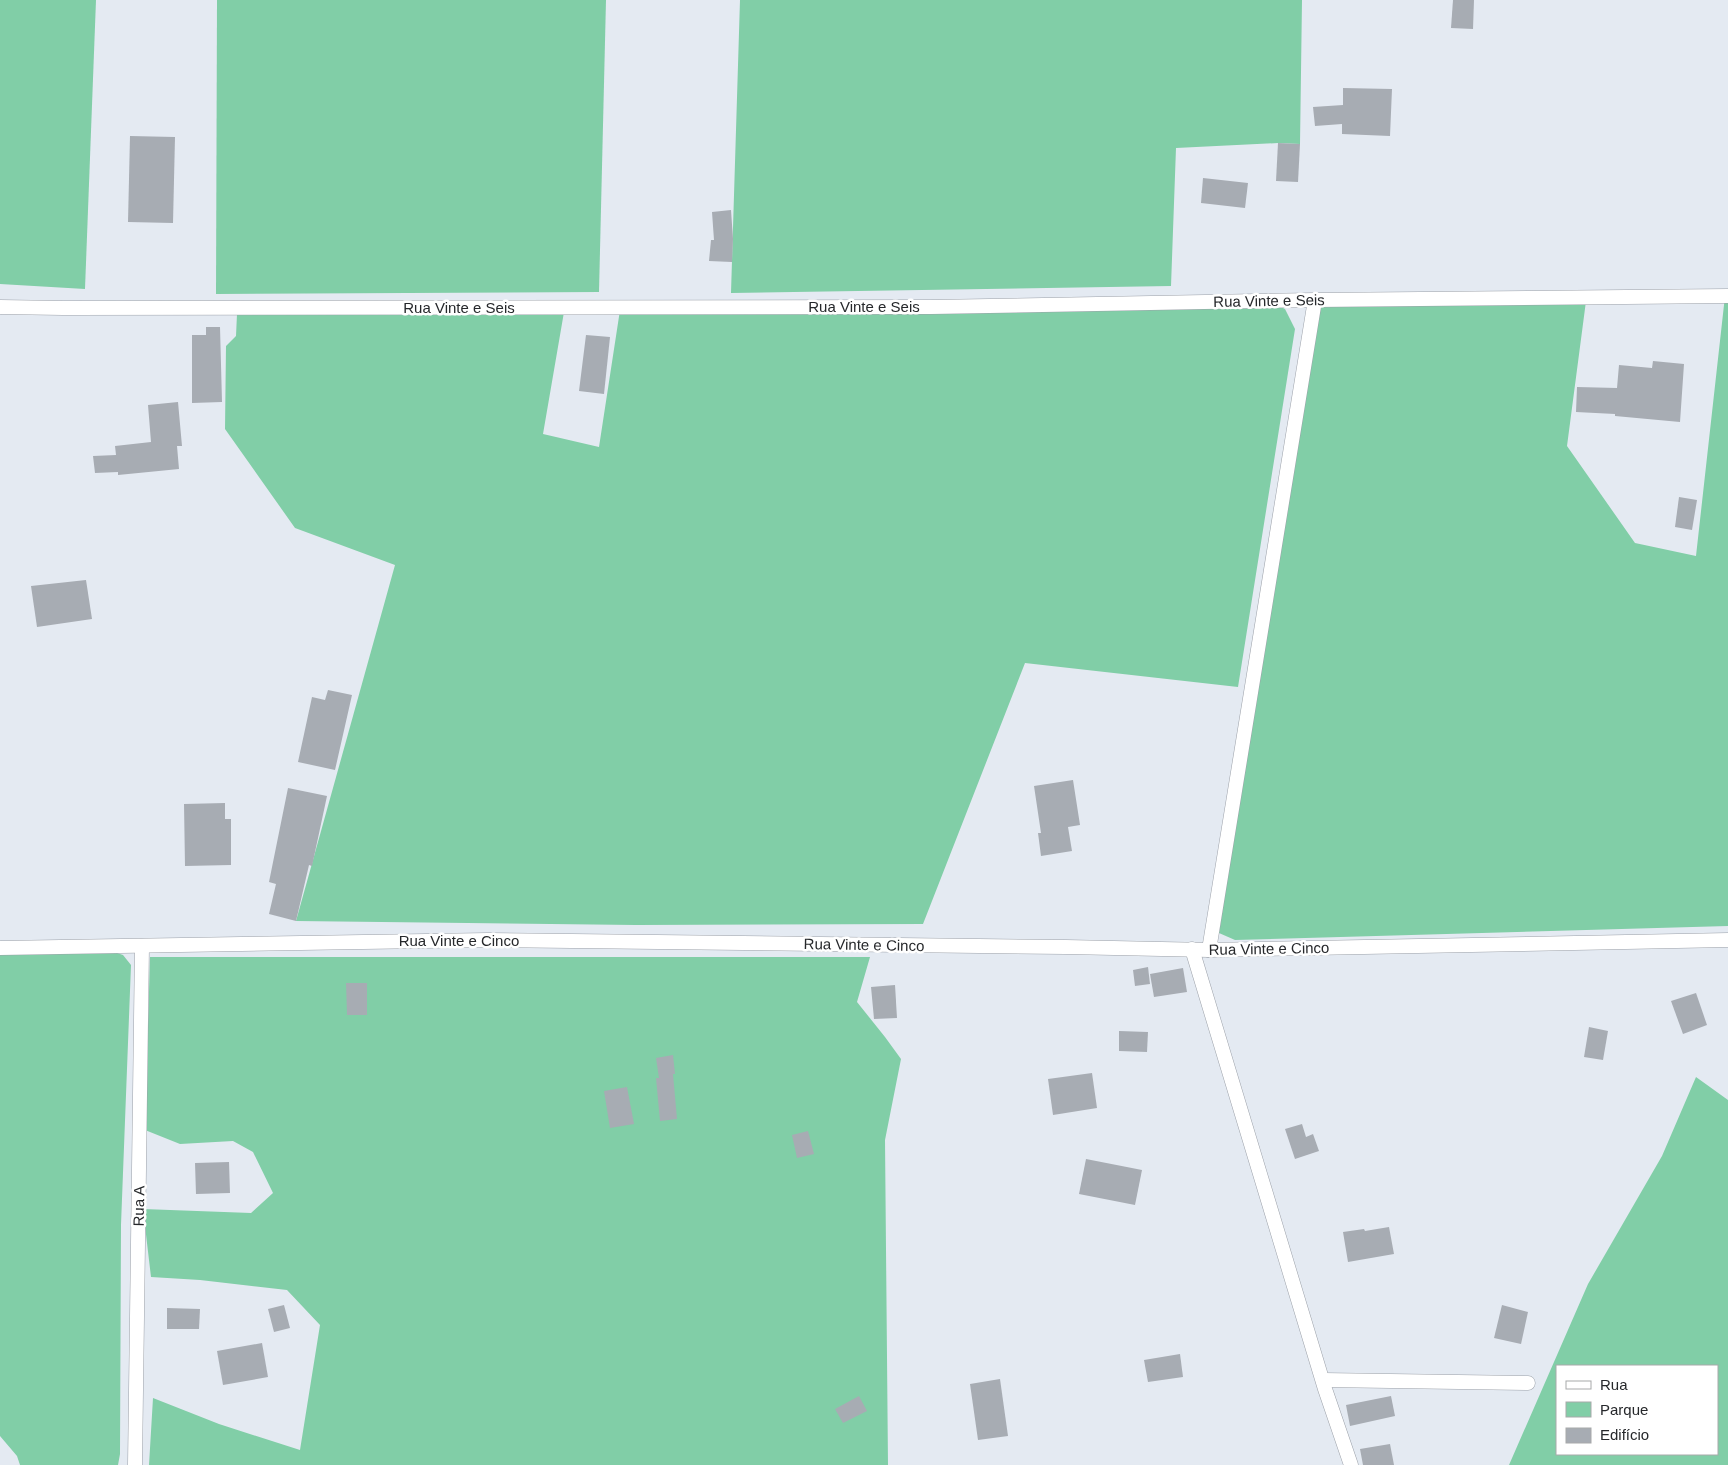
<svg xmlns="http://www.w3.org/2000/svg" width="1728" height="1465" font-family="Helvetica,sans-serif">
  <rect width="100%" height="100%" fill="#e4eaf2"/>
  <!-- green -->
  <g fill="#81cea7" fill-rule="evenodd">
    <polygon points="0,0 96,0 85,289 0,284"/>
    <polygon points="217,0 606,0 599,292 216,294"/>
    <polygon points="740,0 1302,0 1300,144 1278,143 1176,148 1171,286 731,293"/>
    <polygon points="1725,296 1728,296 1728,926 1235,940 1219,933 1314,314 1322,303 1586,301 1567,446 1635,543 1696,556"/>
    <polygon points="1273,303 1285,309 1295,329 1238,687 1025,663 923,924 636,925 296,921 395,565 295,528 225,429 226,346 236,336 237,314 564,312 543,434 599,447 620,310"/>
    <polygon points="117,953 123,955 131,965 121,1225 120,1454 118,1465 20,1465 17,1456 0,1436 0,954"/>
    <polygon points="150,957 870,957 857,1002 885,1037 901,1059 885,1140 888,1465 149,1465 153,1398 219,1424 300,1450 320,1325 287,1290 200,1280 151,1277 143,1209 251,1213 273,1193 253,1152 233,1141 180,1144 145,1130"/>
    <path d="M1696 1077 1728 1100V1465H1509L1588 1284 1662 1156ZM1557 1366H1717V1454H1557Z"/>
  </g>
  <!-- building -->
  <g fill="#a7acb3">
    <polygon points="1453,0 1474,0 1473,29 1451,28"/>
    <polygon points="1343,88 1392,89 1390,136 1342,134 1342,124 1315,126 1313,107 1343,105"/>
    <polygon points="130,136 175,137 173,223 128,222"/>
    <polygon points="1278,143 1300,144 1298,182 1276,181"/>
    <polygon points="1203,178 1248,183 1245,208 1201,203"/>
    <polygon points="731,210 733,239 732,262 709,261 711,240 714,240 712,212"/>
    <polygon points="206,327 220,327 222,402 192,403 192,335 206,335"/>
    <polygon points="586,335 610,337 604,394 579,391"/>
    <polygon points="1653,361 1684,364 1680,422 1615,416 1615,414 1576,412 1577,387 1617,388 1619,365 1652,368"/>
    <polygon points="178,402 182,446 177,446 179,469 118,475 118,472 95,473 93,456 116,455 115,446 151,442 148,405"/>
    <polygon points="1679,497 1697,500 1692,530 1675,527"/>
    <polygon points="86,580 92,619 37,627 31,586"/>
    <polygon points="328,690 352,695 335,770 298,762 312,697 325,700"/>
    <polygon points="1073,780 1080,825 1068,827 1072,851 1041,856 1038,833 1041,833 1034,786"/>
    <polygon points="288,788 327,796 312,866 309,865 296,921 269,914 276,884 269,882"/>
    <polygon points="225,803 225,819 231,819 231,865 185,866 184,804"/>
    <polygon points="1148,967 1150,984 1135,986 1133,970"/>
    <polygon points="1183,968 1187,992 1154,997 1150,974"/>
    <polygon points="346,983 367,983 367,1015 347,1015"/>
    <polygon points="895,985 897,1018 874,1019 871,987"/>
    <polygon points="1696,993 1707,1025 1683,1034 1671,1001"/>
    <polygon points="1589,1027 1608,1031 1603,1060 1584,1057"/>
    <polygon points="1119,1031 1148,1032 1147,1052 1119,1051"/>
    <polygon points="673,1055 675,1074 673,1074 677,1119 660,1121 656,1078 659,1078 656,1058"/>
    <polygon points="1092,1073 1097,1108 1053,1115 1048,1079"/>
    <polygon points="627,1087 634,1124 610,1128 604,1091"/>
    <polygon points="1302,1124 1306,1137 1313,1134 1319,1151 1295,1159 1285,1129"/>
    <polygon points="808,1131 814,1154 797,1158 792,1135"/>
    <polygon points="1086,1159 1142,1170 1135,1205 1079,1194"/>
    <polygon points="229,1162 230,1193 196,1194 195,1163"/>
    <polygon points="1389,1227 1394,1254 1348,1262 1343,1232 1364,1229 1365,1231"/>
    <polygon points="284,1305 290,1328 274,1332 268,1309"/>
    <polygon points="1502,1305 1528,1312 1521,1344 1494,1338"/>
    <polygon points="167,1308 200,1309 199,1329 167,1329"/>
    <polygon points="262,1343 268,1377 223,1385 217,1351"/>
    <polygon points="1180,1354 1183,1377 1148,1382 1144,1360"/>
    <polygon points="1000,1379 1008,1436 978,1440 970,1384"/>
    <polygon points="859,1396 867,1411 843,1423 835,1409"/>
    <polygon points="1391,1396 1395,1416 1350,1426 1346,1405"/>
    <polygon points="1390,1444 1394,1465 1363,1465 1360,1449"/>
  </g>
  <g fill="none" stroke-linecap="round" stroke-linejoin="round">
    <defs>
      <g id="street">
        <polyline points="0,307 63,308 931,307 1315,300 1728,296"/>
        <polyline points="0,948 488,940 1066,947 1209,950 1728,940"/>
        <polyline points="1192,949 1325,1389 1351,1465"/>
        <polyline points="1209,950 1315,300"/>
        <polyline points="1323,1380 1528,1383"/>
        <polyline points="135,1465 142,946"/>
      </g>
    </defs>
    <!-- street casing -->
    <use href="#street" stroke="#9ca1a9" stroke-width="15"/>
    <!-- street -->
    <use href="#street" stroke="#fff" stroke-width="14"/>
  </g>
  <g text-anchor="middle" stroke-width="5" stroke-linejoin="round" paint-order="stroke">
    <!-- street labels -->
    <g font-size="15" fill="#26282b" stroke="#fff">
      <text transform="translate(1269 301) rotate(-1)" y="5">Rua Vinte e Seis</text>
      <text x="864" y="312">Rua Vinte e Seis</text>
      <text x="459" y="313">Rua Vinte e Seis</text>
      <text x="459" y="946">Rua Vinte e Cinco</text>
      <text transform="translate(864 945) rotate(1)" y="5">Rua Vinte e Cinco</text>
      <text transform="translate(1269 949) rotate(-1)" y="5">Rua Vinte e Cinco</text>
      <text transform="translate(139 1206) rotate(-89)" y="5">Rua A</text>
    </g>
  </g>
  <!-- legend -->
  <rect x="1556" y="1365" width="162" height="90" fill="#ffffff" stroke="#a8a9aa"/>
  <rect x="1566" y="1381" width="25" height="8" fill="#ffffff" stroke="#a8a9aa"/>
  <text x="1600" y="1390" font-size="15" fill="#26282b">Rua</text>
  <rect x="1566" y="1402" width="25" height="15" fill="#81cea7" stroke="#a8a9aa"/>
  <text x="1600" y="1415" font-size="15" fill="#26282b">Parque</text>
  <rect x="1566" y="1428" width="25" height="15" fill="#a7acb3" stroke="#a8a9aa"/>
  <text x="1600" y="1440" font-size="15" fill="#26282b">Edifício</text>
</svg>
